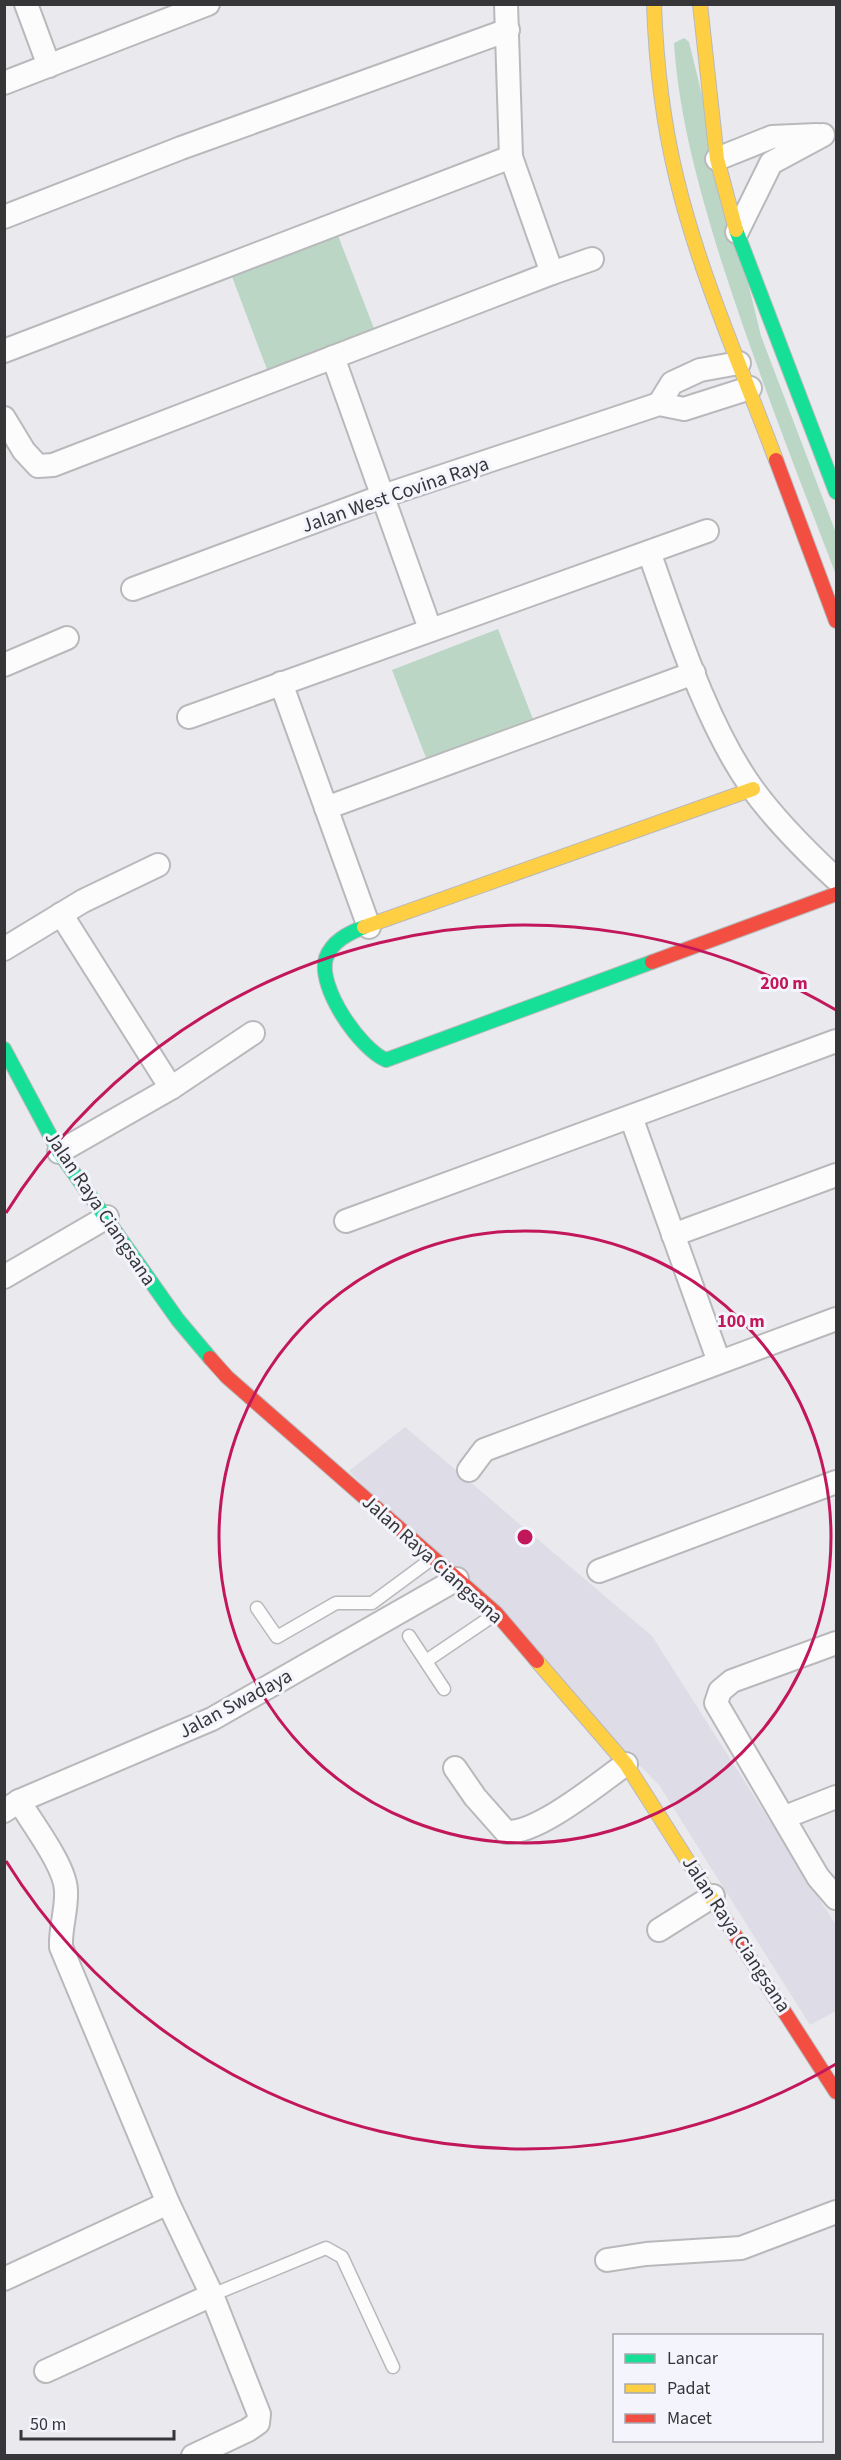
<svg xmlns="http://www.w3.org/2000/svg" width="841" height="2460" font-family="'Source Sans 3',sans-serif">
  <rect width="100%" height="100%" fill="#e9e9ee"/>
  <!-- built -->
  <polygon fill="#dddce7" points="405,1427 652,1636 836,1925 836,2011 810,2025 659,1785 349,1471"/>
  <!-- green -->
  <g fill="#bbd6c4">
    <path d="M684 38 689 42 761 336 836 533V575C796 470 755 366 721 260 699 188 679 118 674 43Z"/>
    <polygon points="337,233 375,331 268,372 231,274"/>
    <polygon points="498,629 536,727 430,768 392,670"/>
  </g>
  <g fill="none" stroke-linecap="round" stroke-linejoin="round">
    <defs>
      <g id="lane">
        <polyline points="257,1608 277,1637 336,1603 372,1603 433,1558"/>
        <polyline points="409,1636 444,1689"/>
        <polyline points="426,1661 494,1615"/>
        <polyline points="212,2295 326,2248 342,2257 393,2367"/>
      </g>
      <g id="street">
        <polyline points="26,4 49,66"/>
        <polyline points="4,83 208,4"/>
        <polyline points="717,159 772,137 817,135"/>
        <polyline points="4,217 181,148 508,30"/>
        <polyline points="737,232 771,163 823,135"/>
        <polyline points="552,273 592,259"/>
        <polyline points="4,351 511,157"/>
        <polyline points="333,357 430,629"/>
        <polyline points="659,404 672,383 700,370 739,363"/>
        <polyline points="4,418 24,451 38,466 53,465 552,273 511,157 506,4"/>
        <path d="M649 552C676 627 706 724 752 788 775 820 807 852 836 879"/>
        <polyline points="133,589 383,496 659,404 684,409 750,388"/>
        <polyline points="4,665 67,638"/>
        <polyline points="281,683 369,927"/>
        <polyline points="189,717 707,531"/>
        <polyline points="326,808 694,673"/>
        <polyline points="61,914 171,1088 253,1033"/>
        <polyline points="4,949 83,901 158,865"/>
        <polyline points="631,1117 719,1362"/>
        <polyline points="59,1152 171,1088"/>
        <polyline points="346,1221 836,1041"/>
        <polyline points="673,1235 836,1175"/>
        <polyline points="4,1277 107,1217"/>
        <polyline points="469,1470 484,1450 836,1319"/>
        <polyline points="599,1571 836,1482"/>
        <polyline points="836,1643 732,1681 720,1691 716,1703 818,1877 836,1898"/>
        <path d="M455 1768 475 1797 506 1832C538 1834 599 1783 626 1764"/>
        <path d="M19 1801C32 1823 66 1867 66 1891 67 1910 60 1928 61 1947L168 2203 212 2295 259 2414 258 2423 248 2430 193 2456"/>
        <polyline points="4,1811 19,1801 212,1719 457,1579"/>
        <polyline points="785,1817 836,1797"/>
        <polyline points="659,1930 713,1896"/>
        <polyline points="607,2260 646,2254 741,2248 836,2212"/>
        <polyline points="4,2279 168,2203"/>
        <polyline points="46,2371 212,2295"/>
      </g>
      <g id="fast">
        <polyline points="736,230 836,492"/>
        <path d="M364 927C349 933 332 941 326 958 317 987 360 1049 386 1060L652 962"/>
        <polyline points="4,1049 59,1152 178,1320 210,1358"/>
      </g>
      <g id="slow">
        <path d="M654 4C656 63 663 123 677 180 700 275 742 369 776 460"/>
        <polyline points="700,4 717,159 736,230"/>
        <polyline points="364,927 753,789"/>
        <polyline points="537,1661 626,1764 726,1921"/>
      </g>
      <g id="jam">
        <polyline points="776,460 836,621"/>
        <polyline points="652,962 836,894"/>
        <polyline points="210,1358 227,1377 496,1613 537,1661"/>
        <polyline points="726,1921 836,2092"/>
      </g>
    </defs>
    <!-- lane casing -->
    <use href="#lane" stroke="#b9b9bc" stroke-width="15"/>
    <!-- street casing -->
    <use href="#street" stroke="#b9b9bc" stroke-width="26"/>
    <!-- fast casing -->
    <use href="#fast" stroke="#b9b9bc" stroke-width="16"/>
    <!-- slow casing -->
    <use href="#slow" stroke="#b9b9bc" stroke-width="16"/>
    <!-- jam casing -->
    <use href="#jam" stroke="#b9b9bc" stroke-width="16"/>
    <!-- lane -->
    <use href="#lane" stroke="#fcfcfc" stroke-width="12"/>
    <!-- street -->
    <use href="#street" stroke="#fcfcfc" stroke-width="22"/>
    <!-- fast -->
    <use href="#fast" stroke="#16e098" stroke-width="14"/>
    <!-- slow -->
    <use href="#slow" stroke="#ffcf43" stroke-width="14"/>
    <!-- jam -->
    <use href="#jam" stroke="#f24e42" stroke-width="14"/>
  </g>
  <!-- distance rings -->
  <g fill="none" stroke="#c2185b" stroke-width="3">
    <circle cx="525" cy="1537" r="306"/>
    <path d="M836 2064A612 612 0 0 1 6 1861M6 1213A612 612 0 0 1 836 1010"/>
  </g>
  <g text-anchor="middle" stroke-width="6" stroke-linejoin="round" paint-order="stroke">
    <!-- street labels -->
    <g font-size="20" fill="#363639" stroke="#f4f4fd">
      <text transform="translate(395 494) rotate(-19)" y="7">Jalan West Covina Raya</text>
      <text transform="translate(101 1208) rotate(56)" y="7">Jalan Raya Ciangsana</text>
      <text transform="translate(433 1559) rotate(42)" y="7">Jalan Raya Ciangsana</text>
      <text transform="translate(235 1703) rotate(-28)" y="7">Jalan Swadaya</text>
      <text transform="translate(737 1934) rotate(57)" y="7">Jalan Raya Ciangsana</text>
    </g>
  </g>
  <circle cx="525" cy="1537" r="9" fill="#c2185b" stroke="#f4f4fd" stroke-width="3"/>
  <g font-size="18" text-anchor="middle" font-weight="bold" fill="#c2185b" stroke="#f4f4fd" stroke-width="6" stroke-linejoin="round" paint-order="stroke">
    <text x="784" y="989">200 m</text>
    <text x="741" y="1327">100 m</text>
  </g>
  <!-- border -->
  <rect width="841" height="2460" fill="none" stroke="#363639" stroke-width="12"/>
  <!-- legend -->
  <rect x="613" y="2334" width="210" height="108" fill="#f4f4fd" stroke="#a8a8af" stroke-width="1.5"/>
  <rect x="625" y="2354" width="30" height="9" fill="#16e098" stroke="#a8a8af" stroke-width="1.5"/>
  <text x="667" y="2364" font-size="18" fill="#363639">Lancar</text>
  <rect x="625" y="2384" width="30" height="9" fill="#ffcf43" stroke="#a8a8af" stroke-width="1.5"/>
  <text x="667" y="2394" font-size="18" fill="#363639">Padat</text>
  <rect x="625" y="2414" width="30" height="9" fill="#f24e42" stroke="#a8a8af" stroke-width="1.5"/>
  <text x="667" y="2424" font-size="18" fill="#363639">Macet</text>
  <!-- scale -->
  <path d="M21 2430v9h153v-9" fill="none" stroke="#363639" stroke-width="3"/>
  <text x="30" y="2430" font-size="18" fill="#363639" stroke="#f4f4fd" stroke-width="4.5" paint-order="stroke">50 m</text>
</svg>
